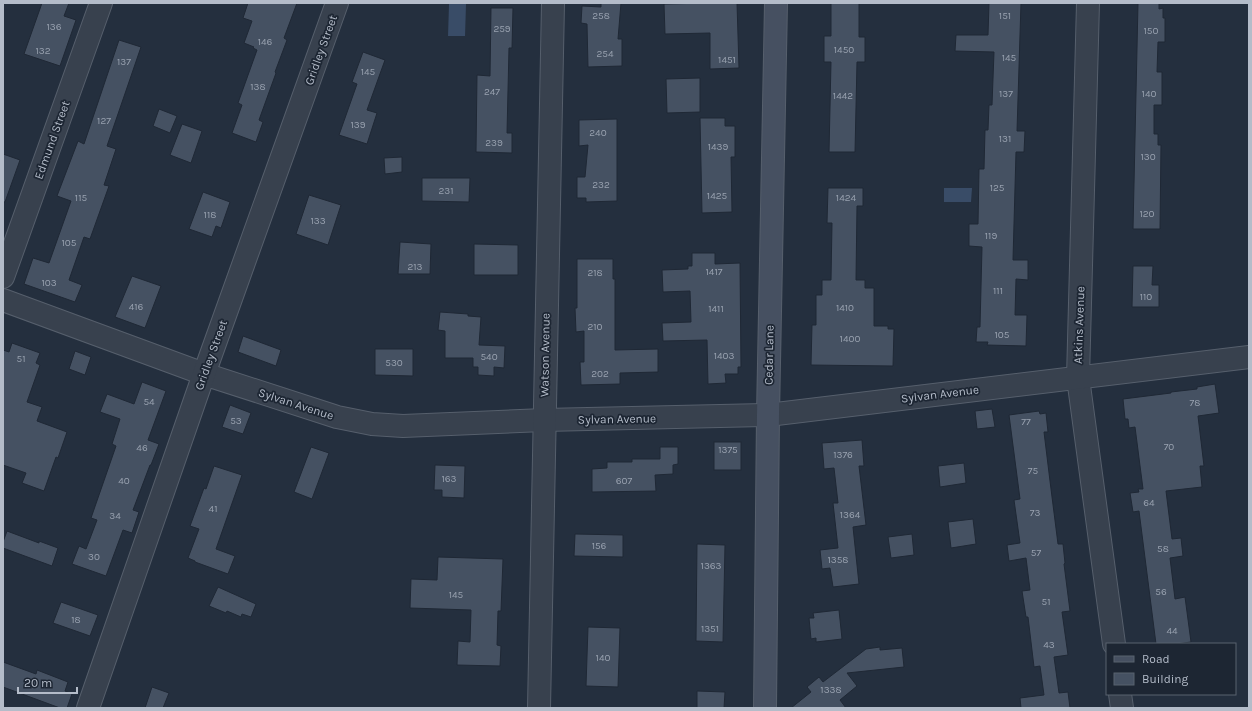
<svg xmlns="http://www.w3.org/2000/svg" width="1252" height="711" font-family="Karla,sans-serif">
  <rect width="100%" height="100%" fill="#242f3e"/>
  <!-- water -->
  <g fill="#394c67">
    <polygon points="449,4 466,4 465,36 448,36"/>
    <polygon points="944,188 972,188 971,202 944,202"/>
  </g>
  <!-- building -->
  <g fill="#455162" stroke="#1f2835">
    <polygon points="42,3 69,3 64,16 76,20 60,66 24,54"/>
    <polygon points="248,3 297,3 284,38 287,40 275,72 276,73 259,120 263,122 256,142 232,133 242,105 238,103 257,50 253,48 254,47 244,43 252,21 243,18"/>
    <polygon points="601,3 621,3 618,39 622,39 622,66 588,67 587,24 581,23 582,6 601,7"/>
    <polygon points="709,3 737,3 739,68 710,69 710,33 665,34 664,4"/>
    <polygon points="831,3 859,3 859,37 865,37 865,62 857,62 855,152 829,152 831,62 824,62 824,36 831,36"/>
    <polygon points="989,3 1021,3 1017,131 1025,131 1024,152 1016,152 1013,260 1028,260 1028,280 1016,279 1015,315 1027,315 1026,346 987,345 988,342 976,342 977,327 980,327 982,247 969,246 969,224 978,224 979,169 984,169 985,130 988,130 989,105 992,105 994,52 955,51 956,35 988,35"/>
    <polygon points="1138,3 1159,3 1159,9 1163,8 1163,18 1165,18 1165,42 1158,42 1157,72 1162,72 1162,105 1154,105 1154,134 1158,134 1158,145 1161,145 1160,229 1133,229"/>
    <polygon points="491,8 513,8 512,48 509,48 507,133 512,133 512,153 476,152 477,75 490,76"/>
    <polygon points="119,40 141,47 107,146 116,149 104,185 109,186 90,239 84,237 69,280 82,285 75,302 24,284 33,258 49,263 71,201 57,196 78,141 84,144"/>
    <polygon points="363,52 385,60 367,110 377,113 367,144 339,135 357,84 352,82"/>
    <polygon points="700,78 700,112 667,113 666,79"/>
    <polygon points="159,109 177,116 170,133 153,126"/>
    <polygon points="700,118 725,118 725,126 735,126 735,157 731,157 732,212 702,213"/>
    <polygon points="617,119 617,201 586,202 586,198 577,198 577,177 585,177 588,145 579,146 579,120"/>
    <polygon points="182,124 202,131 191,163 170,155"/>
    <polygon points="3,154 20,160 5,202 3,202"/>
    <polygon points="402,157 402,172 385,174 384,158"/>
    <polygon points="422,178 470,178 469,202 422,201"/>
    <polygon points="828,188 863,188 863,206 857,206 856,280 865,280 865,288 874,288 874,326 888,326 888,329 894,329 893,366 811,365 812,325 816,325 816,295 822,295 822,280 831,280 832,223 827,223"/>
    <polygon points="203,192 230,202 221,228 216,226 212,237 189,229"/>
    <polygon points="309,195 341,205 328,245 296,234"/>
    <polygon points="400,242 431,244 430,274 398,274"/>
    <polygon points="474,244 518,245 518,275 474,275"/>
    <polygon points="692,253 715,253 715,264 740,263 741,367 738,367 738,374 725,374 726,383 708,384 707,340 663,341 662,323 691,322 690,291 663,292 662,270 688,269 688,266 692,266"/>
    <polygon points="577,259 613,259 613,279 615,279 615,350 658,349 658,372 620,373 620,384 581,385 580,362 584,362 584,331 576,332 575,308 577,308"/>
    <polygon points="1133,266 1153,266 1152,285 1159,285 1159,307 1132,307"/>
    <polygon points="132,276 161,286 145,328 115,317"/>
    <polygon points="440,312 468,314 468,316 481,317 479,345 505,346 504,368 494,367 494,376 478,375 478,367 473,367 473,358 445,358 445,331 438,330"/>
    <polygon points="243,336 281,350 276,366 238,352"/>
    <polygon points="12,343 40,353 36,363 40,365 27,402 42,407 37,421 67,432 58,458 56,457 44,491 22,483 26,473 3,465 3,350 9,352"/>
    <polygon points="375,349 413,349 413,376 375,375"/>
    <polygon points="75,351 91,357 85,375 69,369"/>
    <polygon points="142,382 166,391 148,440 159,444 151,465 150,465 133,510 139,512 132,533 123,530 106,576 72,564 79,546 86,549 97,520 91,518 116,446 112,444 120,419 100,412 107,394 134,404"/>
    <polygon points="1215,384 1219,413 1198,416 1204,466 1200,466 1202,487 1166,491 1172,539 1181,538 1183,556 1170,558 1175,599 1185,597 1191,642 1176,644 1156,644 1139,511 1133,512 1130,493 1139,492 1138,489 1143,489 1135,427 1129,428 1128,419 1125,419 1123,399 1171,393 1171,392 1197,389 1197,387"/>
    <polygon points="230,405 251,413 243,434 222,427"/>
    <polygon points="992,409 995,427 977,429 975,411"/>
    <polygon points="1039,411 1040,414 1046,413 1048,432 1044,432 1050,481 1058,544 1063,544 1065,563 1064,564 1070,611 1062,612 1068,655 1054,657 1059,693 1068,692 1070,708 1021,708 1020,698 1044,695 1040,666 1034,667 1028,617 1026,617 1022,591 1030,590 1026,558 1009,561 1007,545 1020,543 1014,500 1020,499 1009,415"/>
    <polygon points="862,440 864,466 859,466 866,525 853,527 859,584 833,587 830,568 822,569 820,550 838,548 833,503 838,503 834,468 824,469 822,443"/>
    <rect x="714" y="442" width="27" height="28"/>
    <polygon points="311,447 329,453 312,499 294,492"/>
    <polygon points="660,447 678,447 678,464 673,465 673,474 655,475 656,491 592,492 592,469 607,468 607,462 632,462 632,459 660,459"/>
    <polygon points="964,463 966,483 940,487 938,466"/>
    <polygon points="435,465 465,466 464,498 442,497 442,490 434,490"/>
    <polygon points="214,466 242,475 216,549 235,556 228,574 195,562 195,561 188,558 199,529 190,526 204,488 206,489"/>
    <polygon points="973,519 976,544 951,548 948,522"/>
    <polygon points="7,531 39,543 39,541 58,548 52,566 3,548 3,542"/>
    <polygon points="575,534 623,535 623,557 574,556"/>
    <polygon points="912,534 914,555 891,558 888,537"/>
    <polygon points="697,544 725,545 723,642 696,641"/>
    <polygon points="438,557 503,559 501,611 498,611 497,645 501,646 500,666 457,665 458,641 470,642 471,610 410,608 411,579 437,580"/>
    <polygon points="218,587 256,604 251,617 242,614 241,617 227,611 226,613 209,606"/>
    <polygon points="61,602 98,615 90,636 53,623"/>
    <polygon points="839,610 842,639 816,642 816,638 811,639 809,618 814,618 813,613"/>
    <polygon points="588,627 620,628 618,687 586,686"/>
    <polygon points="880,647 880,650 902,648 904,667 847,673 857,686 840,700 846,708 791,708 811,692 807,687 819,677 823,682 866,649"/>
    <polygon points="3,662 36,674 37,670 68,682 65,691 72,694 67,708 60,708 3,687"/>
    <polygon points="152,687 169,693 163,708 145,708"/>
    <polygon points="697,691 725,692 724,708 697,708"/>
  </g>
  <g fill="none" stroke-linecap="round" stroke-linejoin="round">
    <defs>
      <g id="street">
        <polyline points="1088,3 1078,378 1114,644"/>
        <polyline points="3,277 101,3"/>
        <polyline points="3,300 204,374 337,417 372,424 403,426 544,420 768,415 1249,357"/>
        <polyline points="1120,694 1122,708"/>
        <polyline points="88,708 204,374 337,3"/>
        <polyline points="539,708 553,3"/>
      </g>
      <polyline id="secondary" points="765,708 768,415 776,3"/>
    </defs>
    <!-- street casing -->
    <use href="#street" stroke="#565f6c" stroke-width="24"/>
    <!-- secondary casing -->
    <use href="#secondary" stroke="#565f6c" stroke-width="24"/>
    <!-- street -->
    <use href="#street" stroke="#38414e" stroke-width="22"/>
    <!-- secondary -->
    <use href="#secondary" stroke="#465061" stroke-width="22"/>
  </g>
  <g text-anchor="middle" stroke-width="3.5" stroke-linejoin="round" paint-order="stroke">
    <!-- number labels -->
    <g font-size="10" fill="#98a1af">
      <text x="601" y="19">258</text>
      <text x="1005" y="19">151</text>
      <text x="54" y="30">136</text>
      <text x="502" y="32">259</text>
      <text x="1151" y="34">150</text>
      <text x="265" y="45">146</text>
      <text x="844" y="53">1450</text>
      <text x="43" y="54">132</text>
      <text x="605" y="57">254</text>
      <text x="1009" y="61">145</text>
      <text x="727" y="63">1451</text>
      <text x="124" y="65">137</text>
      <text x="368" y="75">145</text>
      <text x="258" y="90">138</text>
      <text x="492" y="95">247</text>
      <text x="1006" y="97">137</text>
      <text x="1149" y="97">140</text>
      <text x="843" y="99">1442</text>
      <text x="104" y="124">127</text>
      <text x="358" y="128">139</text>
      <text x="598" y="136">240</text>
      <text x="1005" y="142">131</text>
      <text x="494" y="146">239</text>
      <text x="718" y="150">1439</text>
      <text x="1148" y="160">130</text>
      <text x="601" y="188">232</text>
      <text x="997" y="191">125</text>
      <text x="446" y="194">231</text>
      <text x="717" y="199">1425</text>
      <text x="81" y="201">115</text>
      <text x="846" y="201">1424</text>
      <text x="1147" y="217">120</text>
      <text x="210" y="218">118</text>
      <text x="318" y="224">133</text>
      <text x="991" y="239">119</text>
      <text x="69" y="246">105</text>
      <text x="415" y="270">213</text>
      <text x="714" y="275">1417</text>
      <text x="595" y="276">218</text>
      <text x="49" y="286">103</text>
      <text x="998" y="294">111</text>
      <text x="1146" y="300">110</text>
      <text x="136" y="310">416</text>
      <text x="845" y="311">1410</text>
      <text x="716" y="312">1411</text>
      <text x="595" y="330">210</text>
      <text x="1002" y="338">105</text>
      <text x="850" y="342">1400</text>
      <text x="724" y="359">1403</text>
      <text x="489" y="360">540</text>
      <text x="21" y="362">51</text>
      <text x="394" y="366">530</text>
      <text x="600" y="377">202</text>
      <text x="149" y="405">54</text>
      <text x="1195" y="406">78</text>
      <text x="236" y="424">53</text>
      <text x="1026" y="425">77</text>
      <text x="1169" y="450">70</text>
      <text x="142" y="451">46</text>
      <text x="728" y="453">1375</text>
      <text x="843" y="458">1376</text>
      <text x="1033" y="474">75</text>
      <text x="449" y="482">163</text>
      <text x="124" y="484">40</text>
      <text x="624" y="484">607</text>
      <text x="1149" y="506">64</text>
      <text x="213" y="512">41</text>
      <text x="1035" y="516">73</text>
      <text x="850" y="518">1364</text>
      <text x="115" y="519">34</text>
      <text x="599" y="549">156</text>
      <text x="1163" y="552">58</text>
      <text x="1036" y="556">57</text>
      <text x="94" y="560">30</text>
      <text x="838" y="563">1358</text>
      <text x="711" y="569">1363</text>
      <text x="1161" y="595">56</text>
      <text x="456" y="598">145</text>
      <text x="1046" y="605">51</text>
      <text x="76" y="623">18</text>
      <text x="710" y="632">1351</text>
      <text x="1172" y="634">44</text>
      <text x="1049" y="648">43</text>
      <text x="603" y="661">140</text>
      <text x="831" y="693">1338</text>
    </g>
    <!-- street labels -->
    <g font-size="12" fill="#b4bcc9" stroke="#1d2633">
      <text transform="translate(321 50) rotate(-70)" y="4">Gridley Street</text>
      <text transform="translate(52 140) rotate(-70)" y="4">Edmund Street</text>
      <text transform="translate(1079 325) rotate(-88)" y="4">Atkins Avenue</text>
      <text transform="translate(211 355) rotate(-70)" y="4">Gridley Street</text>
      <text transform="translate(545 355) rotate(-89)" y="4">Watson Avenue</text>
      <text transform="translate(769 355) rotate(-89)" y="4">Cedar Lane</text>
      <text transform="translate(940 394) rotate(-7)" y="4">Sylvan Avenue</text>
      <text transform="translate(296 404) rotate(18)" y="4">Sylvan Avenue</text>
      <text transform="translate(617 419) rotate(-1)" y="4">Sylvan Avenue</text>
    </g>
  </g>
  <!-- border -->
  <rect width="1252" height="711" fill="none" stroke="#b4bcc9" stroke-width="8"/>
  <!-- legend -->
  <rect x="1106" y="643" width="130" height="52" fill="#1d2633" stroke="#59626f"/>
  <rect x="1114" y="656" width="20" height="6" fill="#465061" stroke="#59626f"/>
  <text x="1142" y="663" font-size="12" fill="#b4bcc9">Road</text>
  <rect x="1114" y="673" width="20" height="12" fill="#455162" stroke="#59626f"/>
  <text x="1142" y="683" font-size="12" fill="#b4bcc9">Building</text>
  <!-- scale -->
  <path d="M18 687v6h59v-6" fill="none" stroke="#b4bcc9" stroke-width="2"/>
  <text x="24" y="687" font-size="12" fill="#b4bcc9" stroke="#1d2633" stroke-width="3" paint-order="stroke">20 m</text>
</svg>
